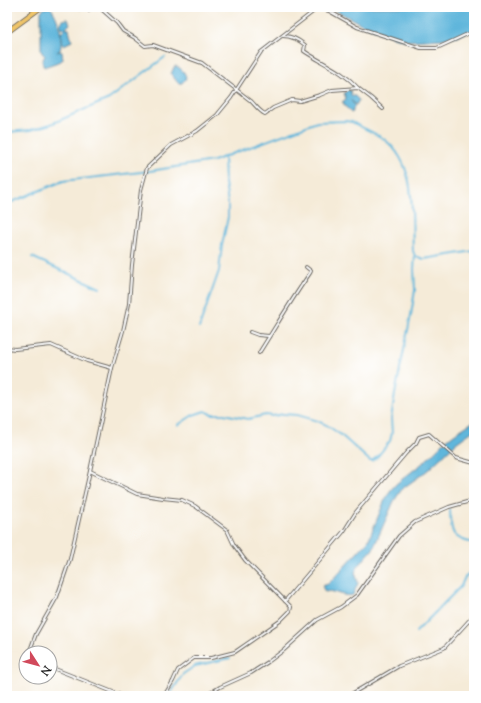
<svg xmlns="http://www.w3.org/2000/svg" width="481" height="703" font-family="'Sorts Mill Goudy',serif">
  <rect width="100%" height="100%" fill="#fff"/>
  <filter id="ink" filterUnits="userSpaceOnUse"><feTurbulence type="fractalNoise" baseFrequency=".025" numOctaves="2"/><feDisplacementMap in="SourceGraphic" scale="8" xChannelSelector="R" yChannelSelector="G"/><feConvolveMatrix kernelMatrix="1 2 1 2 8 2 1 2 1" color-interpolation-filters="sRGB"/></filter>
  <filter id="wash" filterUnits="userSpaceOnUse"><feTurbulence type="fractalNoise" baseFrequency=".012" numOctaves="4" result="noise"/><feDisplacementMap in="SourceGraphic" scale="16" xChannelSelector="R" yChannelSelector="G"/><feGaussianBlur stdDeviation="0.9" result="paint"/><feColorMatrix in="noise" values="0 0 0 0 0 0 0 0 0 0 0 0 0 0 0 0 0 1.4 0 .05"/><feComposite in="paint" operator="in"/></filter>
  <g filter="url(#wash)">
    <rect width="100%" height="100%" fill="#f5ebd8"/>
    <!-- water -->
    <g fill="#5eb6db" stroke="#3d697c">
      <path d="M50 7C58 15 64 40 60 50L57 52 61 51 62 52 63 59 61 61 44 67C42 65 42 59 45 56L42 53 41 48V11L45 8Z"/>
      <polygon points="329,7 474,7 474,30 461,35 443,39 407,41 393,37 365,26"/>
      <polygon points="67,19 68,19 70,24 66,28 69,29 72,41 64,45 63,44 61,33 65,28 62,28 60,24 63,20"/>
      <path d="M176 66C181 68 186 73 186 79L182 83H178L171 74 174 67Z"/>
      <polygon points="348,90 350,90 352,96 355,96 359,100 356,105 351,100 355,106 353,109 353,112 351,113 344,105 344,103 342,102 346,99 344,93"/>
      <path d="M474 421V430L456 443 428 470 402 489 394 501 373 549 359 565 355 572 358 583 353 595C343 598 335 589 325 592L322 586 328 584 332 580 368 541 384 502 390 491 396 484 424 462 444 442 454 434Z"/>
    </g>
    <g fill="none" stroke-linecap="round" stroke-linejoin="round">
      <!-- canal -->
      <g stroke="#5eb6db" stroke-width="2">
        <polyline points="7,132 31,130 51,124 109,99 165,57"/>
        <path d="M7 204 63 181 150 171 213 161 317 122 346 121 352 122C362 128 376 133 385 140 418 166 411 214 413 251L415 256 424 259 474 251"/>
        <polyline points="32,257 100,288"/>
        <polyline points="199,328 219,271 222,245 228,217 228,203 225,183 224,156"/>
        <polyline points="178,425 193,415 205,411 212,414 224,414 248,419 266,415 273,416 284,414 297,415 318,421 328,426 341,435 370,461 372,461 378,456 390,441 392,433 391,419 395,394 411,315 415,290 414,269 415,256"/>
        <path d="M450 509C451 529 449 539 474 543"/>
        <polyline points="416,632 461,586 465,577 474,568"/>
        <polyline points="169,696 183,674 195,666 230,658"/>
      </g>
    </g>
  </g>
  <g filter="url(#ink)">
    <g fill="none" stroke-linecap="round" stroke-linejoin="round">
      <defs>
        <g id="minor">
          <polyline points="59,7 88,10 96,7"/>
          <path d="M99 7 117 23 123 31 135 38 145 46 153 45 202 63 251 101C256 106 259 111 265 114L273 108 292 100 300 101 320 95 332 90 358 88 371 98 383 109"/>
          <path d="M283 36C291 36 299 40 305 45L304 51C323 64 342 70 358 88"/>
          <polyline points="250,332 258,335 269,336"/>
          <polyline points="7,348 15,349 51,345 87,361 112,368"/>
          <path d="M259 353C276 326 292 299 310 273L311 271 306 267"/>
          <polyline points="285,601 344,531 356,512 406,453 416,443 419,437 429,434 456,458 474,463"/>
          <polyline points="29,653 36,634 57,597 70,559 90,471"/>
          <polyline points="50,667 123,696"/>
          <polyline points="164,696 173,681 178,670 194,658 211,658 235,652 280,621 290,611 291,607 245,560 234,545 227,530 195,506 182,500 163,498 137,494 90,471 112,368 123,331 129,304 132,265 141,190 147,168 171,145 197,131 217,115 231,98 261,52 318,8 329,11 357,27 421,48 437,48 474,31"/>
          <polyline points="205,696 220,687 251,673 268,662 284,650 317,620 341,607 357,595 399,536 415,522 449,507 474,500"/>
          <polyline points="348,696 399,666 444,648 474,615"/>
        </g>
        <polyline id="trunk" points="7,32 41,7"/>
      </defs>
      <!-- minor casing -->
      <use href="#minor" stroke="#68645e" stroke-width="4"/>
      <!-- trunk casing -->
      <use href="#trunk" stroke="#68645e" stroke-width="6"/>
      <!-- minor -->
      <use href="#minor" stroke="#fff" stroke-width="2"/>
      <!-- trunk -->
      <use href="#trunk" stroke="#efc469" stroke-width="4.5"/>
    </g>
  </g>
  <!-- margin -->
  <rect width="481" height="703" fill="none" stroke="#fff" stroke-width="24"/>
  <!-- north arrow -->
  <g transform="translate(38 665) rotate(126)"><circle r="19" fill="#ffffff" stroke="#a4a4a4"/>
  <path d="M0-3L7 15L0 10L-7 15Z" fill="#d1495b"/>
  <text y="-6" font-size="11" font-weight="bold" text-anchor="middle" fill="#1c1c1c">N</text>
  </g>
</svg>
